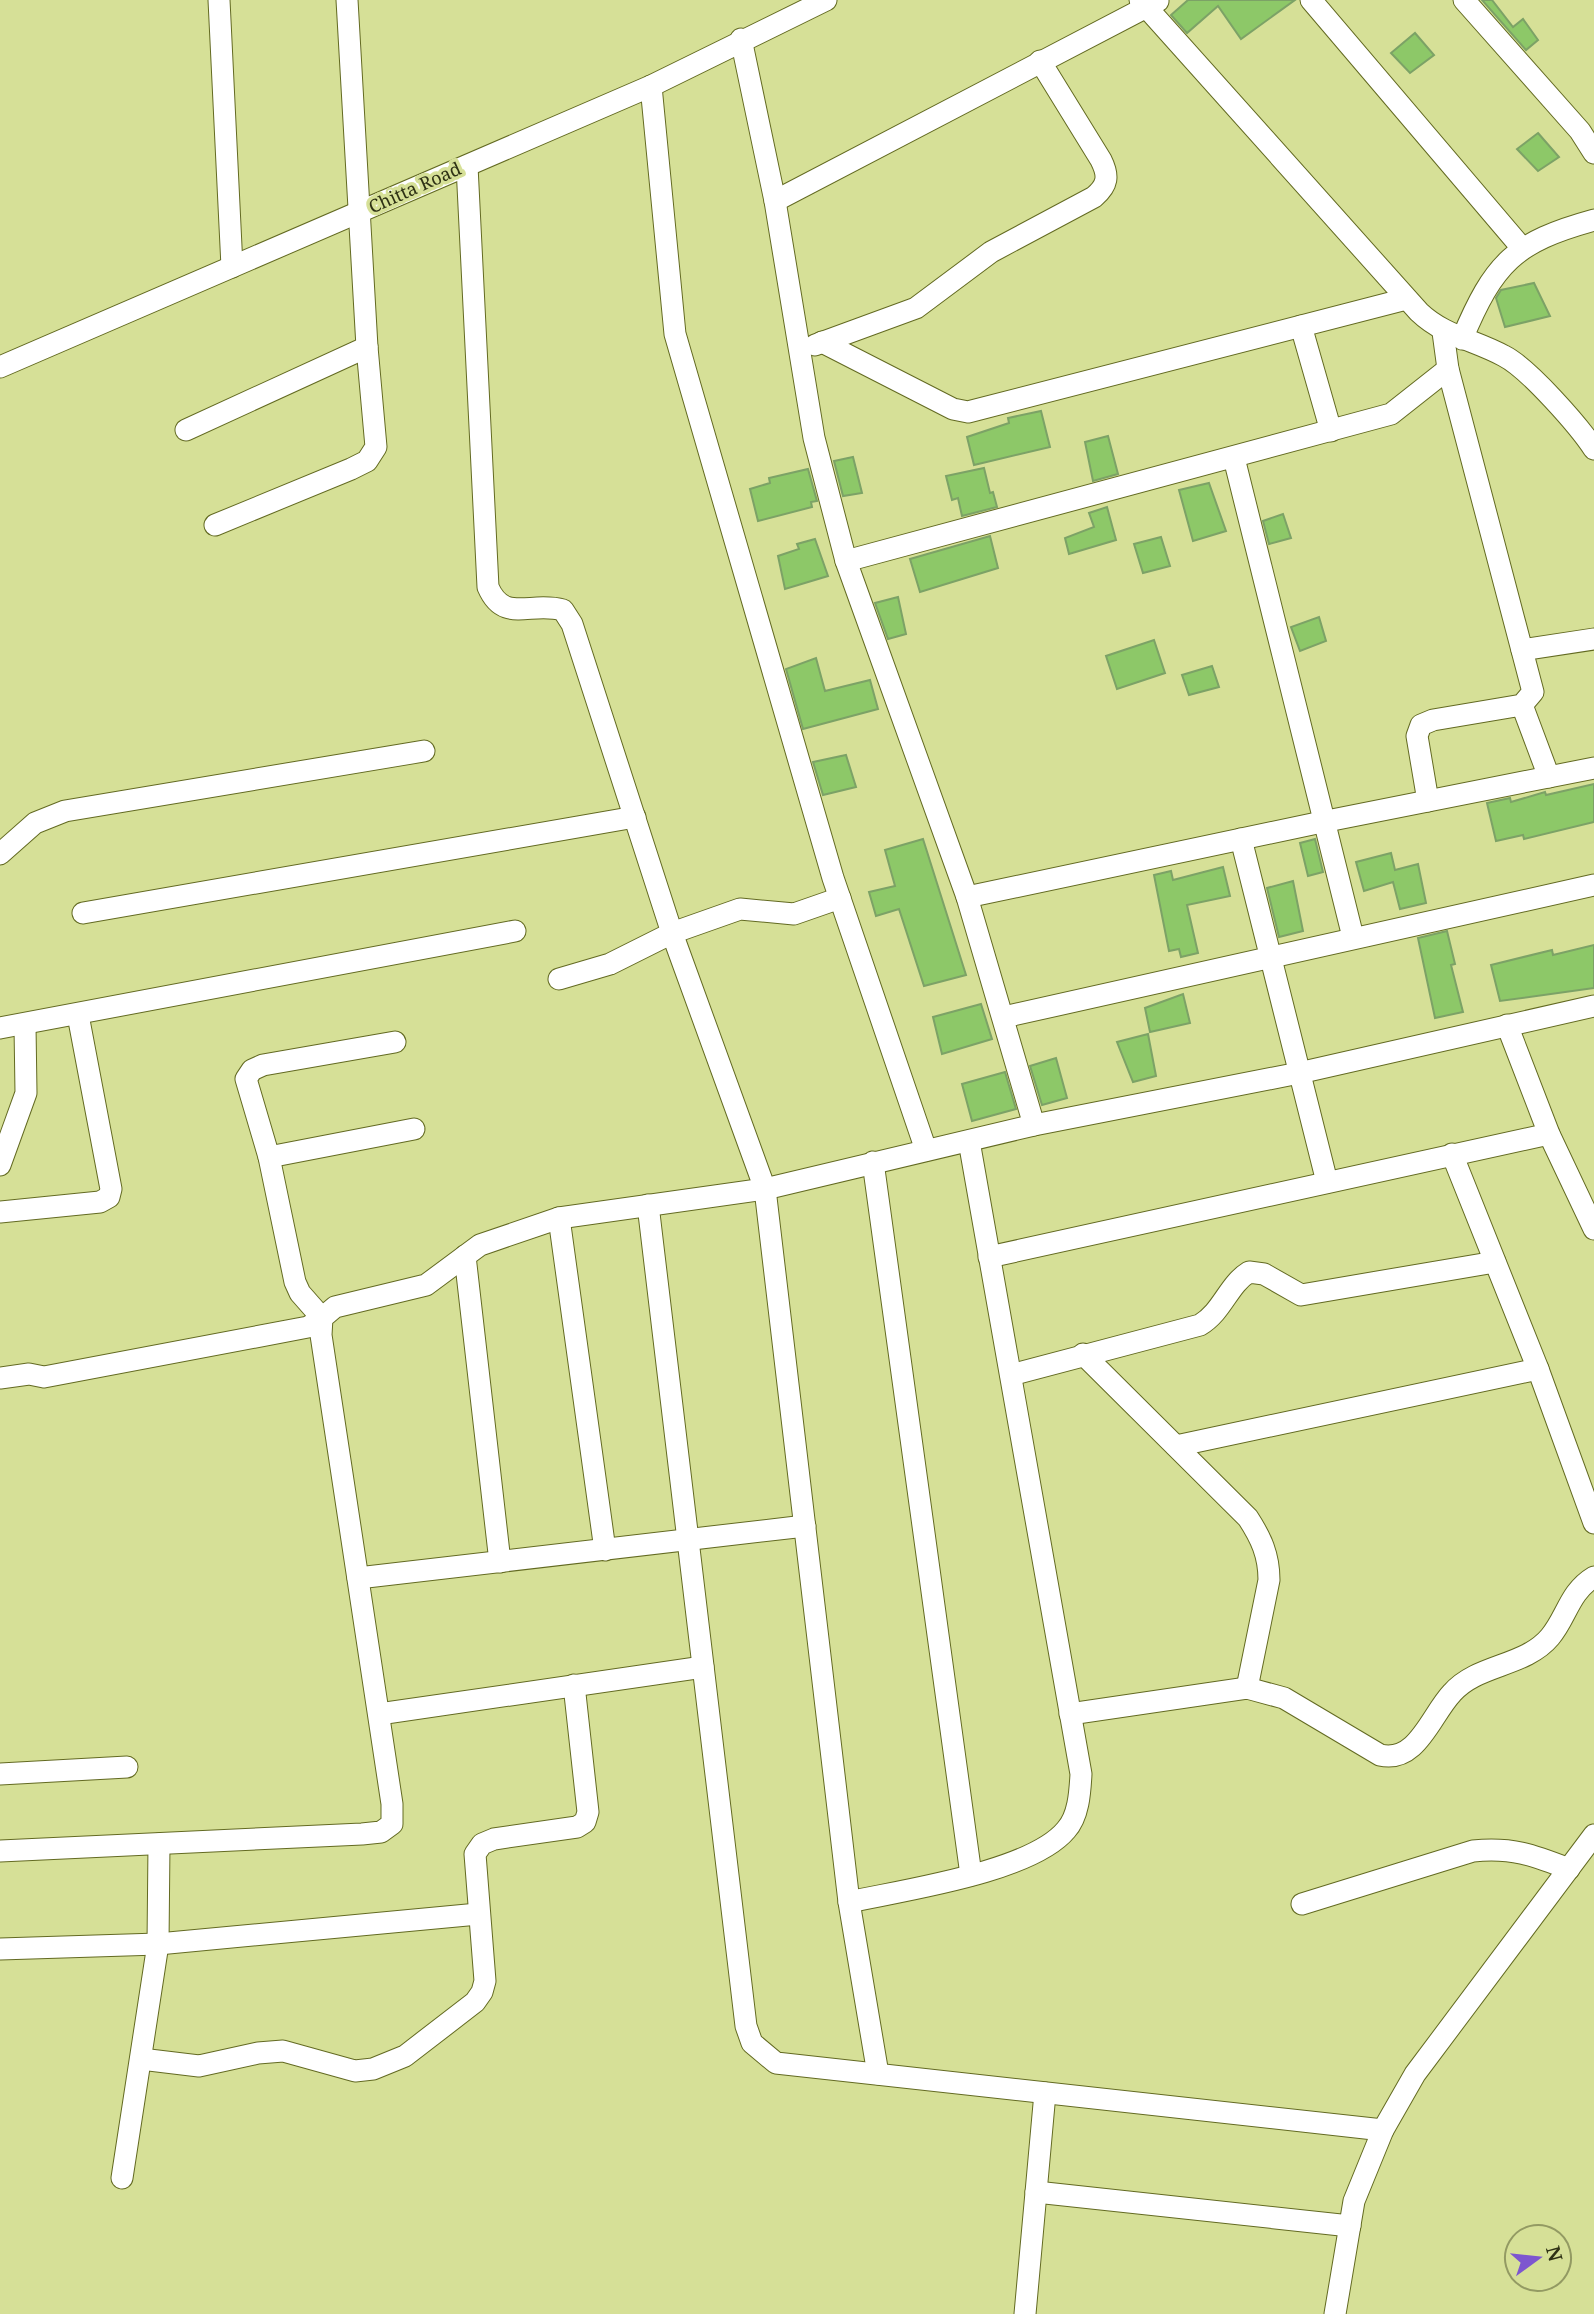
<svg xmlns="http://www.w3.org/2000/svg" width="1594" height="2314" font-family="'Noto Serif',serif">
  <rect width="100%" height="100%" fill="#d6e097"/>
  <!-- building -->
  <g fill="#8dc868" stroke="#7ca266" stroke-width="2">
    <polygon points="1188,0 1295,0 1241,39 1218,6 1187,33 1171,15"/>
    <polygon points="1482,0 1492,0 1513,27 1523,19 1538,40 1526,50"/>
    <polygon points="1415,33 1434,55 1410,73 1391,53"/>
    <polygon points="1538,133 1559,157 1538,171 1517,149"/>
    <polygon points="1534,283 1550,316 1505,327 1496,298 1501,290"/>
    <polygon points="1041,411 1050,447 974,465 967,437 1009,423 1008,418"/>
    <polygon points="1108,436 1118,474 1093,481 1085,442"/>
    <polygon points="853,457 862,493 843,496 834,461"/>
    <polygon points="984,468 990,493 993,492 997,507 962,516 958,498 952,500 946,476"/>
    <polygon points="808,469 817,501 811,502 812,507 758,521 750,489 770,483 769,478"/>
    <polygon points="1209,483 1226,531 1193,541 1179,490"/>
    <polygon points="1107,507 1116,540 1069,554 1065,538 1094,527 1089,513"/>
    <polygon points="1283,514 1291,538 1269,544 1263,521"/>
    <polygon points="990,536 998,568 920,592 910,559"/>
    <polygon points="1161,537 1170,566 1143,573 1134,544"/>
    <polygon points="815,539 828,576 785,589 778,556 799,549 797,544"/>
    <polygon points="898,597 906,634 888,639 875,603"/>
    <polygon points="1319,617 1326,641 1300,651 1291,627"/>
    <polygon points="1154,640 1165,673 1117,689 1106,656"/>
    <polygon points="816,658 825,691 870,680 878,709 803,729 786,669"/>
    <polygon points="1212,666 1219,687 1189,695 1182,675"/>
    <polygon points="846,755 856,787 823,795 813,762"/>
    <polygon points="1594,784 1594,822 1524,839 1523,835 1496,841 1487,803 1510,798 1511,802 1545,792 1546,795"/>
    <polygon points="923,839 966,975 924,986 899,909 876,916 869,892 895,886 885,850"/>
    <polygon points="1315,839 1323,872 1308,876 1300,843"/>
    <polygon points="1391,853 1395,870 1418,864 1426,903 1400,909 1393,882 1364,891 1356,862"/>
    <polygon points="1223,867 1230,896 1187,905 1198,953 1181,957 1179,949 1169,951 1154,875 1171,871 1173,880"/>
    <polygon points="1293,881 1303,931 1279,937 1267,888"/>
    <polygon points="1447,931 1455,964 1451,965 1463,1012 1435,1018 1418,938"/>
    <polygon points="1594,945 1594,988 1500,1001 1491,965 1552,950 1553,955"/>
    <polygon points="1183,994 1190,1023 1150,1032 1145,1008"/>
    <polygon points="981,1004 992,1039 942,1054 933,1017"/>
    <polygon points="1148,1034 1156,1076 1133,1082 1117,1042"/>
    <polygon points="1056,1058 1067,1098 1042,1105 1030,1066"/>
    <polygon points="1005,1072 1016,1109 972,1121 962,1084"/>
  </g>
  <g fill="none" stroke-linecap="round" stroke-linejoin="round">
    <defs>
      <g id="minor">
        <polyline points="219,0 232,267"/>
        <path d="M1140 0 1419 312C1444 336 1475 340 1504 356 1528 368 1579 426 1594 449"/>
        <polyline points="1311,0 1522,248"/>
        <polyline points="1464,0 1580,131 1594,153"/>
        <polyline points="741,39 775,201 814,438 846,561 967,897 1034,1125"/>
        <polyline points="651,86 675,334 833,878 926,1150"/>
        <path d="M467 166 488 587C504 624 530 601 563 610L572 624 672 933 765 1189 849 1902 878 2074"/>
        <polyline points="775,201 1158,1"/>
        <polyline points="1301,326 1331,431"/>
        <path d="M1462 339C1494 263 1514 242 1594 220"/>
        <polyline points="822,342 953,409 968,412 1406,299"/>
        <path d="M815 345 916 308 991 252 1094 197C1108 185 1109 176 1101 160L1040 61"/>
        <polyline points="0,367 651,86 826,0"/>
        <polyline points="186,430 367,347"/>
        <polyline points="1234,458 1353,937"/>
        <polyline points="215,525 351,469 367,461 376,447 367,347 347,0"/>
        <polyline points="846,561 1391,414 1448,369"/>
        <polyline points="1522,650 1594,639"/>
        <polyline points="1522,705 1549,777"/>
        <polyline points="1428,801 1417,736 1421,725 1433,720 1522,705 1533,692 1448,369 1443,332"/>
        <polyline points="1241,839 1327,1182"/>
        <polyline points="0,854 35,823 65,811 424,751"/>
        <polyline points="967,897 1322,822 1594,768"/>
        <polyline points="83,913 635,817"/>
        <polyline points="559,979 610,964 672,933 740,909 794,914 840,898"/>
        <polyline points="1004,1017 1594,885"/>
        <polyline points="1507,1025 1549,1134 1594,1229"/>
        <polyline points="0,1028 515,931"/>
        <polyline points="1452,1154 1538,1369 1594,1523"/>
        <polyline points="269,1157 414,1129"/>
        <polyline points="873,1162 971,1875"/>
        <polyline points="0,1165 26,1093 25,1026"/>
        <polyline points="648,1205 746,2026 752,2043 776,2063 1383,2130"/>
        <polyline points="0,1212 100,1202 109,1197 111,1189 78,1015"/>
        <polyline points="559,1218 605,1550"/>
        <polyline points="465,1256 500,1562"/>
        <polyline points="989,1257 1549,1134"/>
        <path d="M1083 1354 1248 1518C1261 1538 1269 1555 1269 1580L1247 1688"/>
        <path d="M1011 1375 1200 1325C1223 1311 1228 1285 1249 1272L1264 1274 1301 1295 1495 1262"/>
        <polyline points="0,1378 29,1374 44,1377 308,1327 322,1318 300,1293 295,1282 269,1157 246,1079 252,1070 263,1065 395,1042"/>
        <polyline points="1176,1446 1538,1369"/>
        <polyline points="358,1578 805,1526"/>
        <polyline points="379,1714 703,1667"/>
        <path d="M1070 1714 1247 1688 1284 1698 1380 1755C1417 1764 1431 1715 1452 1693 1477 1664 1525 1667 1550 1637 1567 1617 1569 1592 1594 1577"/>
        <polyline points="0,1774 127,1767"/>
        <polyline points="0,1851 362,1834 381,1832 392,1824 392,1804 321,1335 322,1318 335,1307 426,1285 480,1245 559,1218 765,1189 1034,1125 1299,1073 1594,1006"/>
        <path d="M849 1902C904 1890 1031 1872 1066 1830 1079 1816 1080 1791 1081 1774L969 1141"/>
        <path d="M1302 1904 1473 1851C1512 1847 1533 1855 1569 1869"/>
        <polyline points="0,1949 158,1944 478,1914"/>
        <polyline points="141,2059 199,2066 258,2053 283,2051 355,2071 373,2069 405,2056 475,2002 482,1992 485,1981 475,1854 482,1844 494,1839 577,1827 585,1822 588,1812 574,1685"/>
        <polyline points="122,2178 158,1944 159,1844"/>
        <polyline points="1036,2192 1350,2226"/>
        <polyline points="1025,2314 1045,2093"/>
        <polyline points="1335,2314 1354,2201 1383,2130 1415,2074 1594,1835"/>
      </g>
    </defs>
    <!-- minor casing -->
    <use href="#minor" stroke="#636a22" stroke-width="23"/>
    <!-- minor -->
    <use href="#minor" stroke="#fff" stroke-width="21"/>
  </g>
  <g text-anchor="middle" stroke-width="7" stroke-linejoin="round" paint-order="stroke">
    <!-- street labels -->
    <g font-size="18" fill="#2f3215" stroke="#d6e097">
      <text transform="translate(415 188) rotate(-24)" y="6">Chitta Road</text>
    </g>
  </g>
  <!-- north arrow -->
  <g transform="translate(1538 2258) rotate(75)"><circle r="33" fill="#d6e097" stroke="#939a63" stroke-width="2"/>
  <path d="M0-5L12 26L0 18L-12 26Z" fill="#7d56cf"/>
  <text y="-10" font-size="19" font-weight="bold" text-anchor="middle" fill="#2f3215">N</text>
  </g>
</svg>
